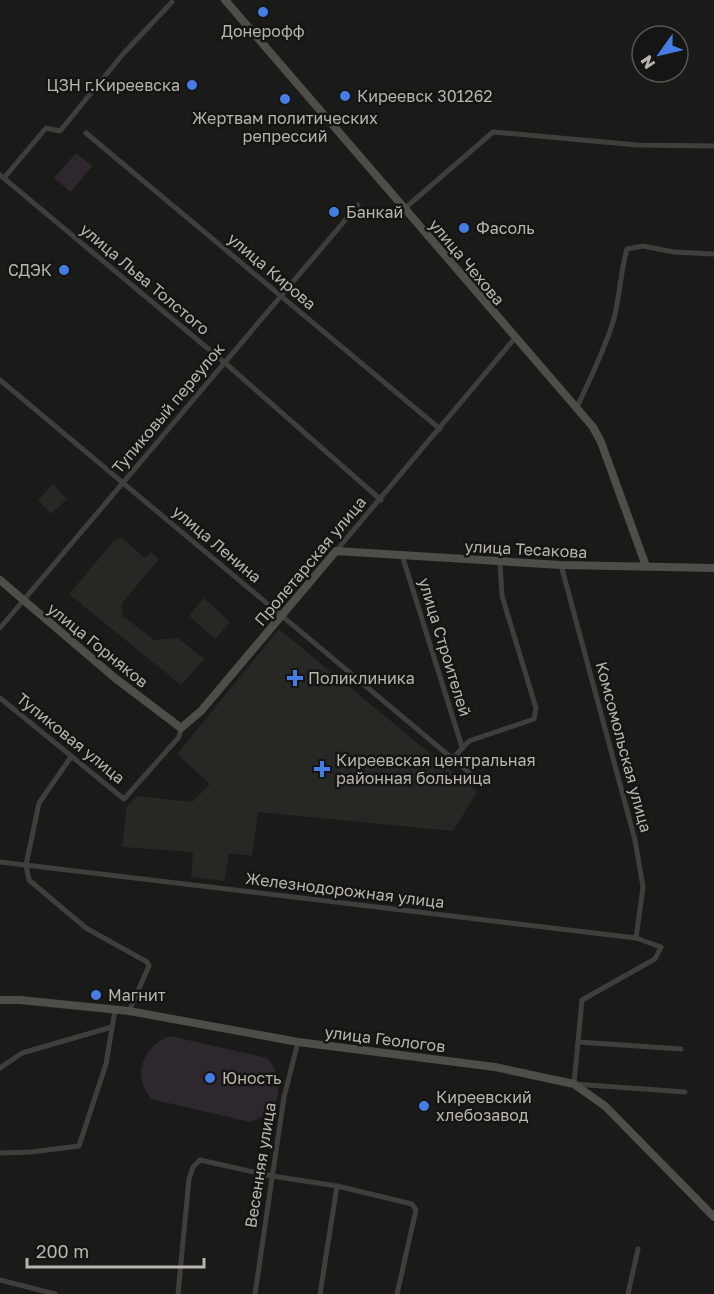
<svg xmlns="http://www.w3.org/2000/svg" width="714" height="1294" font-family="'Golos Text',sans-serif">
  <rect width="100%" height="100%" fill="#1a1a18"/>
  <!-- built -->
  <g fill="#272724">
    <polygon points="53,484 67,499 51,514 38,500"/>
    <polygon points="122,538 145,558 151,552 159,559 123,602 121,606 123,616 154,640 178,638 204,659 181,685 69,594 115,540"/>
    <polygon points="204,598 230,622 215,639 189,616"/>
    <polygon points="279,629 477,792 453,831 258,812 252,856 229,853 224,881 191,877 193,852 122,847 127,806 137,796 192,802 210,784 177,754"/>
  </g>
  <!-- green -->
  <g fill="#2f272e">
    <polygon points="76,153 92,166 71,192 54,178"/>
    <path d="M170 1036 267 1058C279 1070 282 1091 274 1106 269 1115 259 1119 250 1122L151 1099C148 1094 143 1087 142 1082 137 1063 152 1041 170 1036Z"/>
  </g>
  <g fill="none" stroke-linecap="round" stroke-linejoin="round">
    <!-- street -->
    <g stroke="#3f3e3a" stroke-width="5">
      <polyline points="86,133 440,429"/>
      <polyline points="0,175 224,362 381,500"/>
      <polyline points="4,178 46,128 60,131 123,54 172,2"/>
      <polyline points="404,209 493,132 637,145 714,146"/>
      <polyline points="0,380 472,775"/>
      <path d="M577 407C590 379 604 351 613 322 620 298 620 273 627 249L643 246 674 252 714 254"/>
      <polyline points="336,551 515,338"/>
      <polyline points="402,555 462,747"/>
      <polyline points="561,565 635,840 643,887 636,938"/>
      <polyline points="0,628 358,205"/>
      <polyline points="0,698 124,799 179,737 181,728"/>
      <polyline points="71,757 39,803 26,865 29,880 86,928 147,962 149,966 129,1011"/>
      <polyline points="453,758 469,741 534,719 536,708 502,596 500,562"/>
      <polyline points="0,862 636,938 661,947 655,959 582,1000 574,1084 685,1092"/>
      <polyline points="578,1042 681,1049"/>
      <polyline points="0,1068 22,1053 112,1027"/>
      <polyline points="0,1153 31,1152 79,1146 106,1064 115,1010"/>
      <polyline points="0,1280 55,1294"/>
      <polyline points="178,1294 189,1179 193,1167 200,1160 272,1176 337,1186 412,1204 416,1210 397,1294"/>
      <polyline points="255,1294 284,1097 298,1042"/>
      <polyline points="320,1294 337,1186"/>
      <polyline points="628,1294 638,1249"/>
    </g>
    <!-- secondary -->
    <g stroke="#4f4d48" stroke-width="8">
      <polyline points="225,0 593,427 601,442 646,566"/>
      <polyline points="0,580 115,678 181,728 201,711 336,551 561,565 714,568"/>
      <polyline points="0,1000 20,1000 129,1011 298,1042 495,1067 574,1084 605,1106 714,1217"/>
    </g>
  </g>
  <!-- markers -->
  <g fill="#467de4" stroke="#151513" stroke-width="2">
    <circle cx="263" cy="12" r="6"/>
    <circle cx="192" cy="85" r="6"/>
    <circle cx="345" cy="96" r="6"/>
    <circle cx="285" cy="99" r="6"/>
    <circle cx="334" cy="212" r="6"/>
    <circle cx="464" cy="228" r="6"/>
    <circle cx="64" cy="270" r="6"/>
    <path d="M292 669h6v6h6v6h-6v6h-6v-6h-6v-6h6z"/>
    <path d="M319 760h6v6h6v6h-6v6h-6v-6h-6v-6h6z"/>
    <circle cx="96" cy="995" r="6"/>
    <circle cx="210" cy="1078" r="6"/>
    <circle cx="424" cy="1106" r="6"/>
  </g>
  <g text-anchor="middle" stroke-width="5" stroke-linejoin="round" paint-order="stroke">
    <!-- poi labels -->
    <g font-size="16" fill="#b9b5ac" stroke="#151513" text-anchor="start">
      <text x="263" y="37" text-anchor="middle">Донерофф</text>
      <text x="180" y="91" text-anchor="end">ЦЗН г.Киреевска</text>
      <text x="357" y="102">Киреевск 301262</text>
      <text x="285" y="124" text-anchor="middle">Жертвам политических<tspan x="285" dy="18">репрессий</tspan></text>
      <text x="346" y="218">Банкай</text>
      <text x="476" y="234">Фасоль</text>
      <text x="52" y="276" text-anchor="end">СДЭК</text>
      <text x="308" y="684">Поликлиника</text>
      <text x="336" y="766">Киреевская центральная<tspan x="336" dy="18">районная больница</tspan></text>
      <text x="108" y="1001">Магнит</text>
      <text x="222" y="1084">Юность</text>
      <text x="436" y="1103">Киреевский<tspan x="436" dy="18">хлебозавод</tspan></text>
    </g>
    <!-- street labels -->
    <g font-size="16" fill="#b9b5ac" stroke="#151513">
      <text transform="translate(467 262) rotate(50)" y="6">улица Чехова</text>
      <text transform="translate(272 271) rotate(40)" y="6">улица Кирова</text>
      <text transform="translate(145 279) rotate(40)" y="6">улица Льва Толстого</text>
      <text transform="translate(168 408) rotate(-50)" y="6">Тупиковый переулок</text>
      <text transform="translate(217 544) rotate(40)" y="6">улица Ленина</text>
      <text transform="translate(526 549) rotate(3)" y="6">улица Тесакова</text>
      <text transform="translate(310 561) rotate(-50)" y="6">Пролетарская улица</text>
      <text transform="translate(98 645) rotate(39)" y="6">улица Горняков</text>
      <text transform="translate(445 647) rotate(73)" y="6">улица Строителей</text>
      <text transform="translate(71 738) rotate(39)" y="6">Тупиковая улица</text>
      <text transform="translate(624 747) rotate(75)" y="6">Комсомольская улица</text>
      <text transform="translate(345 890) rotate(7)" y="6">Железнодорожная улица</text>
      <text transform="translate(385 1039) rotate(7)" y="6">улица Геологов</text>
      <text transform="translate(260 1165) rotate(-81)" y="6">Весенняя улица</text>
    </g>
  </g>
  <!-- north arrow -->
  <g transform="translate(660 54) rotate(236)"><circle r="28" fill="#151513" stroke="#575550" stroke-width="1.5"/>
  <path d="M0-4.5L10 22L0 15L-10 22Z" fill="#467de4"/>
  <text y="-9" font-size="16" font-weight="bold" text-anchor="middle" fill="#b9b5ac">N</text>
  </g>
  <!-- scale -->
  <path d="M27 1258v9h177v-9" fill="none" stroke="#b9b5ac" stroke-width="3"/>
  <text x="36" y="1258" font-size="18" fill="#b9b5ac" stroke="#151513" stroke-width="4.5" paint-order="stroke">200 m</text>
</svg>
